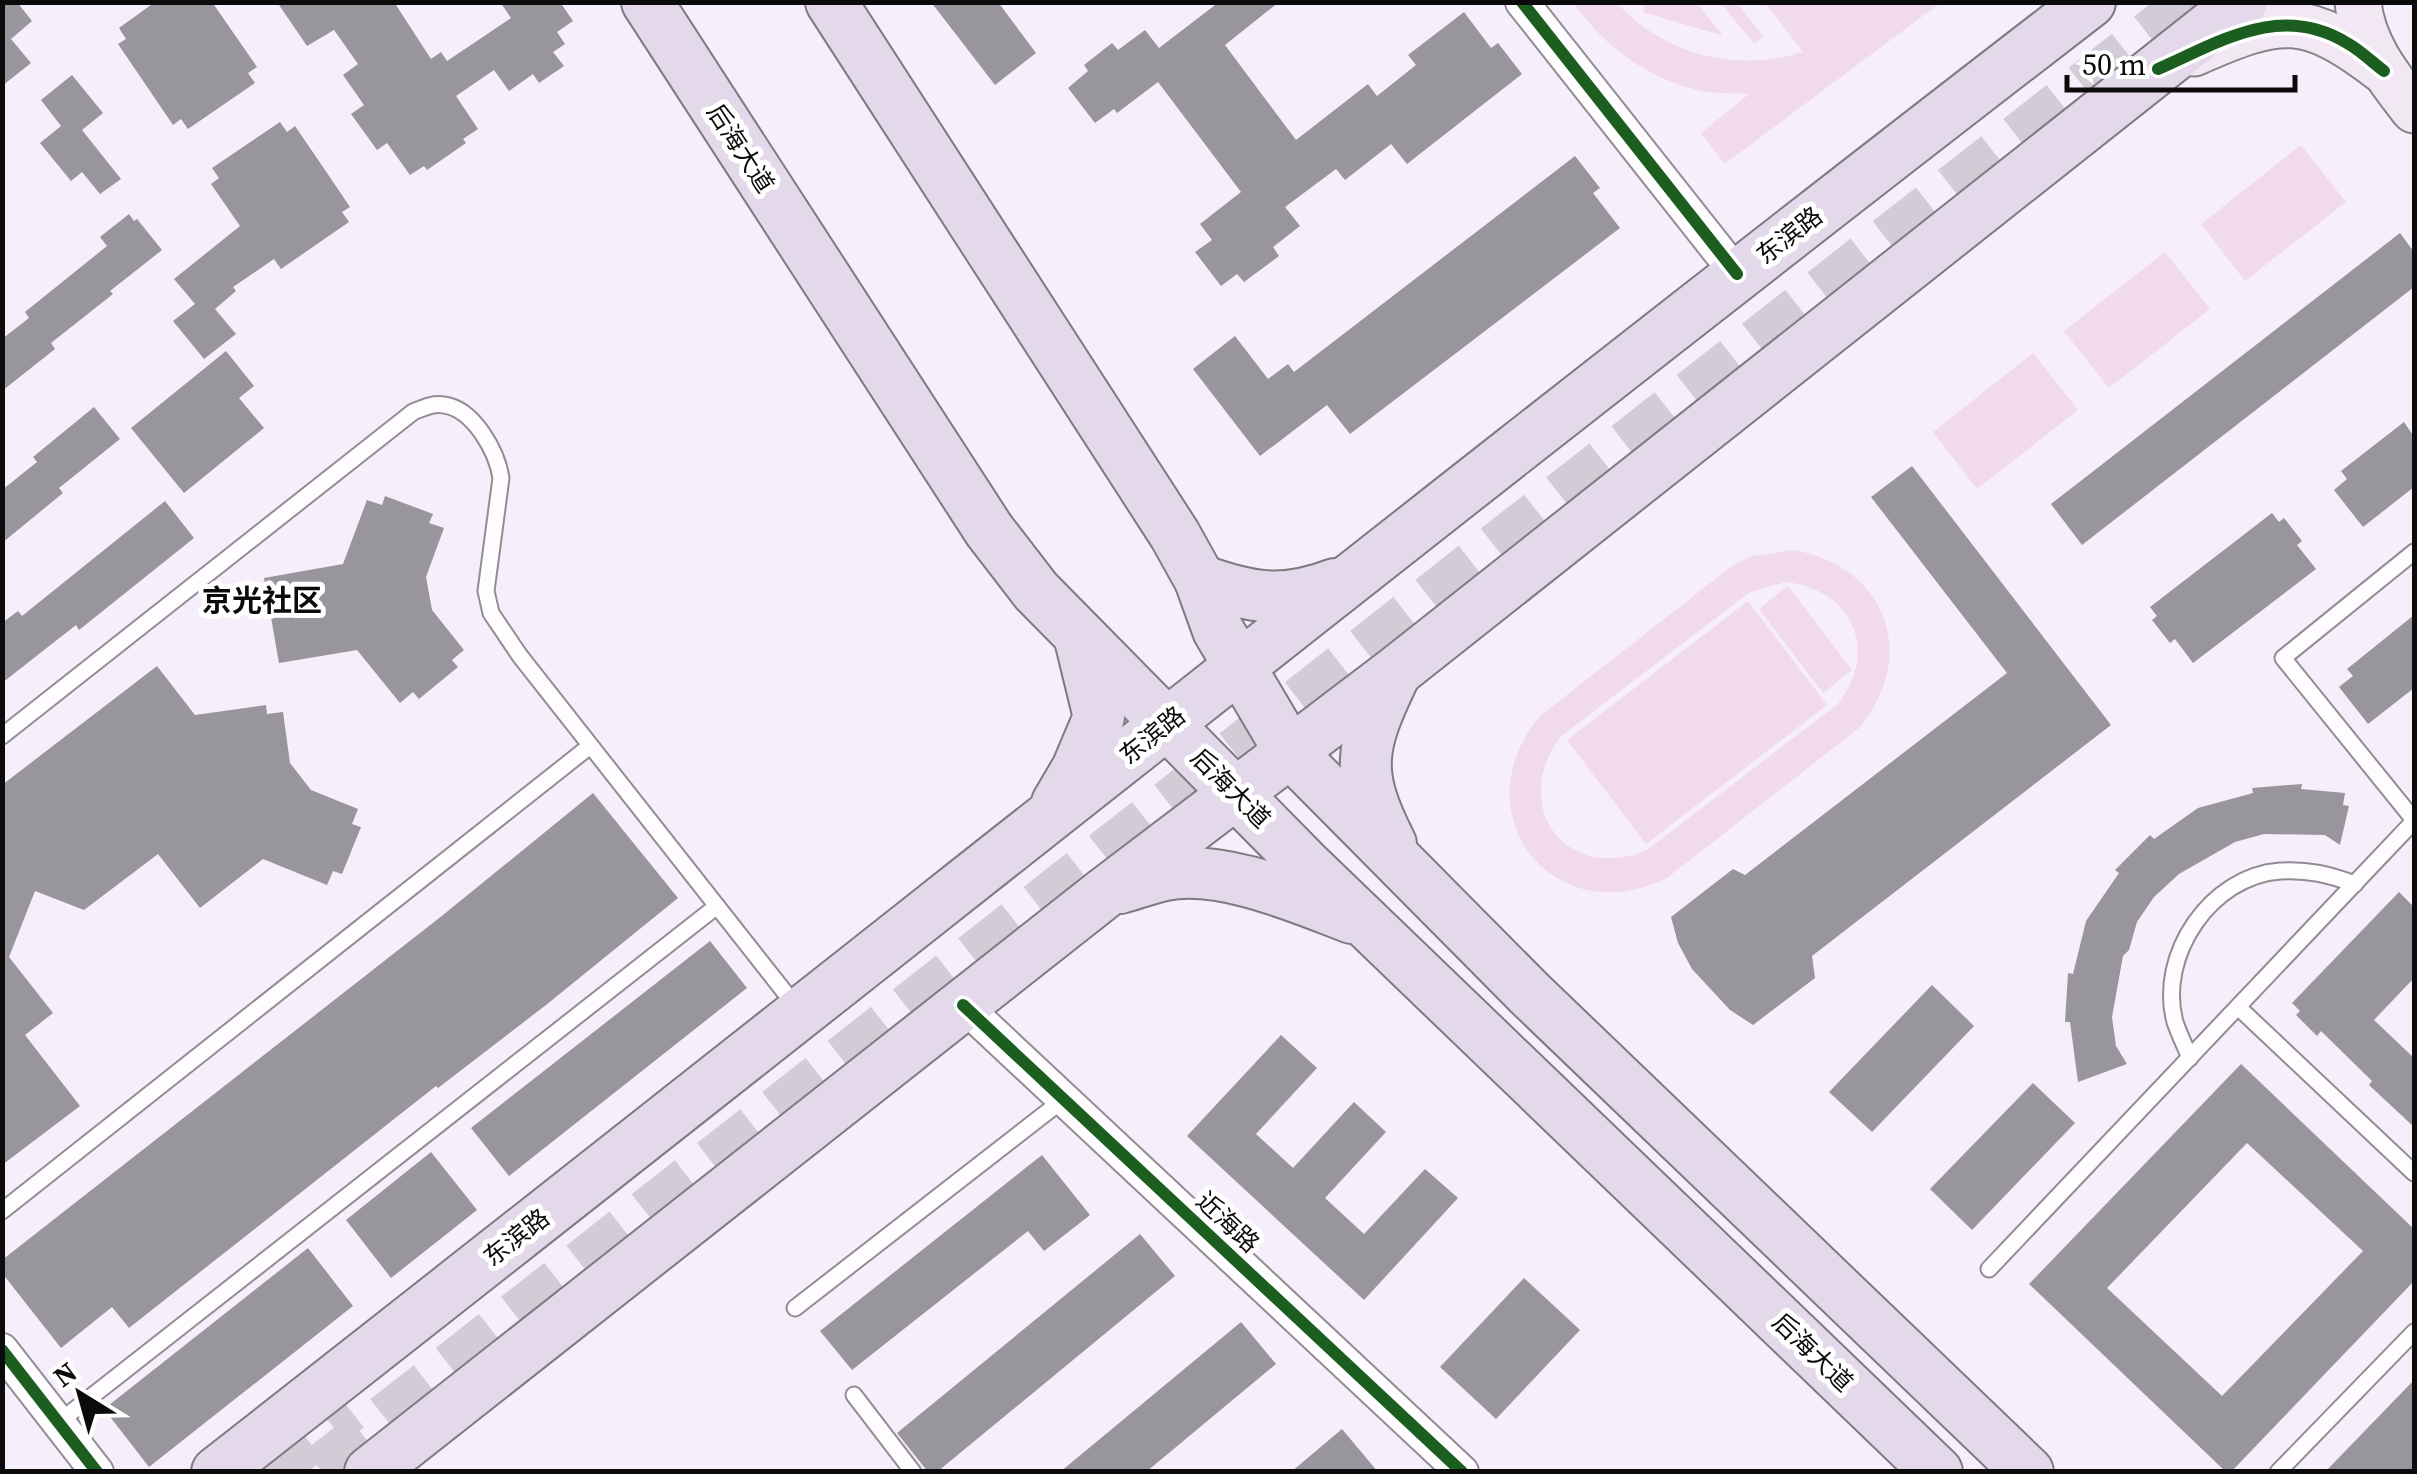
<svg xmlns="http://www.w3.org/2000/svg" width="2417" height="1474" font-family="'Source Serif 4','Noto Sans SC',serif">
  <rect width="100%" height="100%" fill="#f6eefa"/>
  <!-- pitch -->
  <g fill="#f1d9ee" fill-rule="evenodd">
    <path d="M1574 3H1617C1664 55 1737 73 1803 52L1765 3H1940L1725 164 1701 133 1749 94C1737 93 1723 94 1710 92 1655 84 1604 48 1574 3Z"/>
    <polygon points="1645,3 1697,3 1723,36 1643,12"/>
    <polygon points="1721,3 1737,3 1763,36 1754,44"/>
    <polygon points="2301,145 2346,202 2245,281 2201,224"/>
    <polygon points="2165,252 2210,309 2109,388 2064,331"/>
    <polygon points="2033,353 2078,410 1977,489 1933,432"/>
    <path d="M1794 550C1887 567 1919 655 1859 728L1667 878C1553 934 1459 813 1540 716L1732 566 1752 556ZM1786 582C1853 590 1879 650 1838 704L1647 850C1567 884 1509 807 1560 737L1750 592Z"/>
    <polygon points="1788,586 1852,670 1823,693 1759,609"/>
    <polygon points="1748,601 1827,705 1646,844 1567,740"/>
  </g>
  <!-- building -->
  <g fill="#99959c" fill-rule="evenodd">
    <polygon points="2,2 17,2 32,21 11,39 31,63 2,86"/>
    <polygon points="155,2 212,2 257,67 248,73 255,83 188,129 181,119 173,125 118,44 126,39 119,28"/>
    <polygon points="277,2 394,2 431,59 441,52 447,61 511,18 500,2 560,2 573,21 557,32 565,44 553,52 564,66 539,83 533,74 509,91 494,70 456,96 478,129 463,139 466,143 427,170 424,166 410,175 387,143 377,150 351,114 364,105 343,75 358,64 334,30 307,46"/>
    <polygon points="931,2 998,2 1036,53 995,85"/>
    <polygon points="1219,2 1279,2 1225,45 1296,140 1368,84 1377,96 1416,65 1408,55 1464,12 1491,48 1498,43 1522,74 1407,164 1391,144 1345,180 1336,169 1285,207 1300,226 1273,247 1279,256 1244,282 1237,274 1221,286 1195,252 1212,240 1200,224 1241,192 1158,82 1117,113 1114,109 1095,123 1068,88 1088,71 1084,65 1112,43 1118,50 1145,30 1159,48"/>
    <polygon points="72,75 103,113 82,130 121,179 100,194 82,172 71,181 40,143 61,126 41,100"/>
    <polygon points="280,122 287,132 295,126 325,170 350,207 342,212 349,222 281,269 274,259 233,287 236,291 215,309 236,334 204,359 173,321 195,304 174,279 240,226 211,184 219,178 212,168"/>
    <polygon points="1575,156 1600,188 1593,193 1620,228 1350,434 1327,405 1260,456 1193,369 1235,336 1268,379 1288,364 1294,372"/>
    <polygon points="129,214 134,221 137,219 162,250 110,291 113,294 51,343 55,349 2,391 2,339 29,318 25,312 107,246 100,237"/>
    <polygon points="2400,233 2414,252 2414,287 2082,545 2051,504"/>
    <polygon points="226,351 254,386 239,398 264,428 184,493 131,428"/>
    <polygon points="94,407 120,439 59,488 63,493 2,543 2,490 37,462 33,457"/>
    <polygon points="2404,422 2414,437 2414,487 2363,527 2334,490 2347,479 2341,471"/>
    <polygon points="1912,466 2111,725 1812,956 1815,978 1753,1025 1730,1010 1692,969 1678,943 1671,917 1733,869 1745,875 2007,673 1871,497"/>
    <polygon points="385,496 433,514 429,523 444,528 426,577 432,610 464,650 452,660 458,667 419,699 413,692 400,703 357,650 279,663 264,578 343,564 367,500 382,505"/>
    <polygon points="165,501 194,538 79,630 76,625 2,683 2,623 18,611 22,616"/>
    <polygon points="2272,513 2279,522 2284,518 2302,541 2297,545 2316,569 2193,663 2175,639 2170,643 2152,620 2157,616 2150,607"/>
    <polygon points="2414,615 2414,688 2368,724 2339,687 2353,676 2347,669"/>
    <polygon points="157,666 195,715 266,705 267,714 283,712 290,763 311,790 358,809 352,824 361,827 342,874 333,871 327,885 263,859 200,908 158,854 84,910 35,891 9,957 53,1013 25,1035 80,1106 2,1165 2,785"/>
    <polygon points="2302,784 2301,789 2345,793 2343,805 2349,806 2340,845 2325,835 2264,834 2235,842 2179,874 2154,897 2137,922 2129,950 2123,956 2112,1017 2116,1046 2127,1064 2078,1082 2070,1022 2065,1022 2068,973 2073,974 2086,921 2119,873 2115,870 2150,835 2154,839 2198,808 2253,793 2252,788"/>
    <polygon points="593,793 678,898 546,1005 438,1088 436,1086 129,1328 112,1307 61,1348 2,1273 2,1260 443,915"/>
    <polygon points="2399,892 2414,907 2414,978 2374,1020 2414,1058 2414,1127 2369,1085 2372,1081 2321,1031 2317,1036 2296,1015 2300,1011 2292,1003"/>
    <polygon points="710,941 747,988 509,1176 471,1128"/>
    <polygon points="1932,985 1974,1026 1872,1132 1829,1092"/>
    <polygon points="1281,1035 1317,1068 1256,1134 1293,1168 1354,1102 1386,1132 1325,1198 1364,1234 1425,1169 1458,1198 1364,1300 1187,1136"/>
    <path d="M2241 1064 2414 1229V1281L2231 1472H2226L2029 1284ZM2247 1143 2363 1251 2222 1396 2107 1288Z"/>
    <polygon points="2033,1083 2075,1123 1972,1230 1930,1189"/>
    <polygon points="431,1152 477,1210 391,1278 346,1220"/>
    <polygon points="1042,1155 1090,1215 1044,1251 1028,1231 852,1370 820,1331"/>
    <polygon points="1140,1234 1175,1276 937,1472 928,1472 897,1433"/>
    <polygon points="308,1248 353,1306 149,1467 104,1409"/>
    <polygon points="1524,1278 1580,1330 1496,1419 1440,1367"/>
    <polygon points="1241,1322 1276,1364 1146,1472 1060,1472"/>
    <polygon points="2414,1380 2414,1472 2325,1472"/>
    <polygon points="1342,1429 1378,1472 1291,1472"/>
  </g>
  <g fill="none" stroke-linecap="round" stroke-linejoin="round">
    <!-- highway-tunnel -->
    <g stroke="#d3ccd6" stroke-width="55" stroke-dasharray="55 28" stroke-linecap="butt">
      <polyline points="263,1472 347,1406"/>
      <polyline points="322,1472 2197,2"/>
    </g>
    <defs>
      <g id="lane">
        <polyline points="2414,552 2283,658 2414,820"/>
        <path d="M2 736 413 412C423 408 433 403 444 405 474 409 497 452 501 478L486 591 491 613 520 656 798 1009"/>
        <polyline points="2238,1007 2414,1173"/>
        <path d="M2190 1058C2185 1046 2179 1034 2175 1022 2157 955 2211 876 2280 871 2308 869 2330 875 2355 884"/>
        <polyline points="2,1211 590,746"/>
        <polyline points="1989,1269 2414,821"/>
        <polyline points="795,1308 1064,1099"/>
        <polyline points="854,1395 913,1472"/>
        <polyline points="59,1422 717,906"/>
        <polyline points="2278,1472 2414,1332"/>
      </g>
      <g id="street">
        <polyline points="1522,2 1737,274"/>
        <polyline points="963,1005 1462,1472"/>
        <polyline points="2,1350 97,1472"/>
      </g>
      <g id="secondary">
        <path d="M2358 2C2362 45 2389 78 2414 110"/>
        <path d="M2194 53C2282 14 2306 11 2384 71"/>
      </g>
      <g id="primary">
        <polyline points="647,2 989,530 1036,591 1306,865 1937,1472"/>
        <polyline points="831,2 1175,535 1200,580 1218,630 1290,752 1529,993 2028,1472"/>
        <path d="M1200 580C1250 598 1283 604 1335 584"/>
        <polyline points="1057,803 1077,769 1099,717 1079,635"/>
        <path d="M1391 844C1354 772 1360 747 1394 676"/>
        <path d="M1120 888C1135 884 1150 878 1165 875 1222 864 1299 898 1352 918"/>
        <path d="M217 1472C842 983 1461 487 2090 2"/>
        <polyline points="370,1472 1106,892 1397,671 2242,2"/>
      </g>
    </defs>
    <!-- lane casing -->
    <use href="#lane" stroke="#918d93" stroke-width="19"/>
    <!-- street casing -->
    <use href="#street" stroke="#918d93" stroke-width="36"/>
    <!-- secondary casing -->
    <use href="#secondary" stroke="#878489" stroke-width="49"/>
    <!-- primary casing -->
    <use href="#primary" stroke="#7e7a80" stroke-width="54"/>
    <!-- lane -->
    <use href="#lane" stroke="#fefcfe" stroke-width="15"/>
    <!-- street -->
    <use href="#street" stroke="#fefcfe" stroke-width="32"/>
    <!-- secondary -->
    <use href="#secondary" stroke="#f1e8f4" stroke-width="45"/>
    <!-- primary -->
    <use href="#primary" stroke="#e4d9ea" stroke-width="50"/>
    <defs>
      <g id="cycleway">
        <polyline points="1522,2 1737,274"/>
        <path d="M2158 69C2220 42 2280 2 2347 43 2360 50 2372 62 2384 71"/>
        <polyline points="963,1005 1462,1472"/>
        <polyline points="2,1350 97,1472"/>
      </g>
    </defs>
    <!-- cycleway casing -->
    <use href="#cycleway" stroke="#fff" stroke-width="19"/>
    <!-- cycleway -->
    <use href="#cycleway" stroke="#1b5e20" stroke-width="12"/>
  </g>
  <g text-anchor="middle" stroke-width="10" stroke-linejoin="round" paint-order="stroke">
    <!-- street labels -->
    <g font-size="25" fill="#0b0b0b" stroke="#fff">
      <text transform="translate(741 148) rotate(57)" y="9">后海大道</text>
      <text transform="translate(1789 235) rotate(-38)" y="9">东滨路</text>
      <text transform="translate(1152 735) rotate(-39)" y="9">东滨路</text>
      <text transform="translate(1231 788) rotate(45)" y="9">后海大道</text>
      <text transform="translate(1228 1222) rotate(43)" y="9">近海路</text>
      <text transform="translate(516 1237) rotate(-38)" y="9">东滨路</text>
      <text transform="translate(1813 1352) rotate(44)" y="9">后海大道</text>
    </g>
    <!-- quarter labels -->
    <g font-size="30" font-weight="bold" fill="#0b0b0b" stroke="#fff">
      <text x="262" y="611">京光社区</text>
    </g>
  </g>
  <!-- border -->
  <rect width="2417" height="1474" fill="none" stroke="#0b0b0b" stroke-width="10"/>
  <!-- north arrow -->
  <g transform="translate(80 1394) rotate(323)" stroke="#ffffff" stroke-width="8" paint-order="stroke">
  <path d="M0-8L18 38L0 25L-18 38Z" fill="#0b0b0b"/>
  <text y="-15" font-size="28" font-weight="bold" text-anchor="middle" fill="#0b0b0b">N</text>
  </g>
  <!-- scale -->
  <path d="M2067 75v15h228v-15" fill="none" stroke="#0b0b0b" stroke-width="5"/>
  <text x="2082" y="75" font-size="30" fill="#0b0b0b" stroke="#ffffff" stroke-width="8" paint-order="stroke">50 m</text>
</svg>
